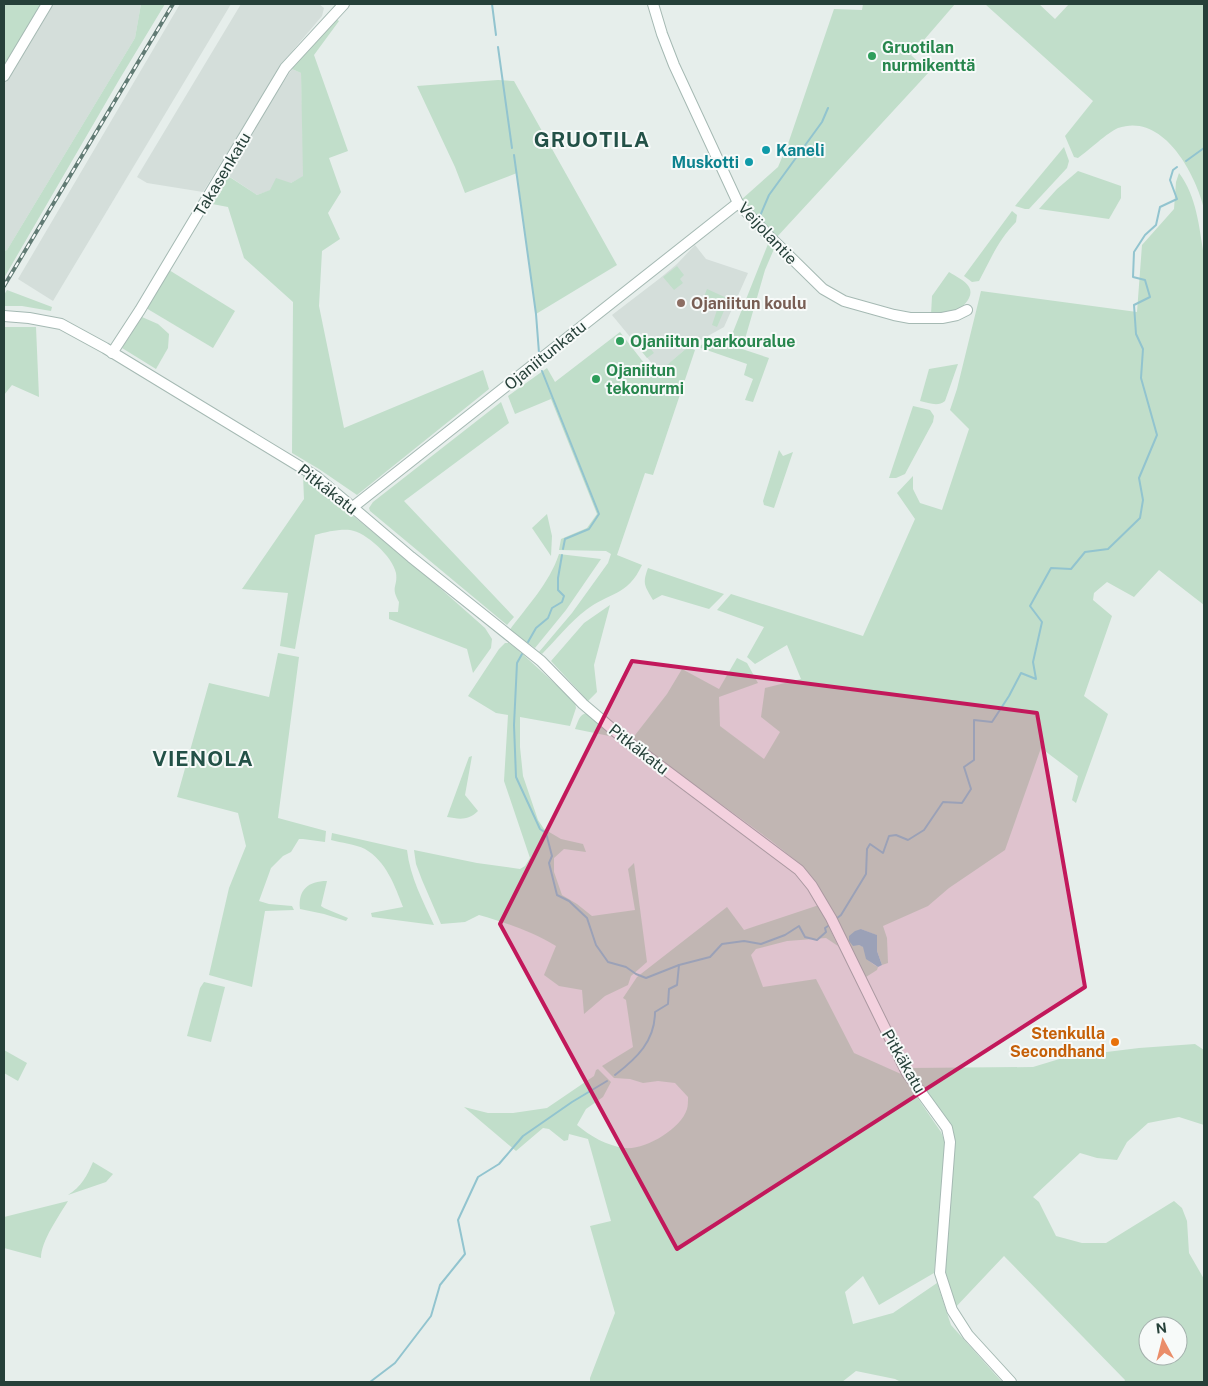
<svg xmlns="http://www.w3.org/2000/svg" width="1208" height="1386" font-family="'Public Sans',sans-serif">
  <rect width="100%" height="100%" fill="#e6eeeb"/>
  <!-- built -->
  <g fill="#d4deda">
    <polygon points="53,4 141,4 135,38 7,250 4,251 4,84"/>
    <polygon points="180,4 231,4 53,301 18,279"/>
    <polygon points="241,4 319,4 324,8 322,16 283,62 203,192 147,183 137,177"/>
    <polygon points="292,69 301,73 304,176 291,183 257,195 224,173"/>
    <polygon points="695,245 706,259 748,273 724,327 688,347 659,372 612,315 659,279 677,264"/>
  </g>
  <!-- green -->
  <g fill="#c1deca" fill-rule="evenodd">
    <polygon points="4,4 44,4 4,69"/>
    <polygon points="141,4 165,4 119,80 4,278 4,251 7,250 135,38"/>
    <polygon points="863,4 955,4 911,55 929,72 776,238 741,200 778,167 789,141 834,9 862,10"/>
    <path d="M985 4H1039L1055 19 1069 4H1204V208C1195 173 1163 112 1118 128 1108 132 1088 151 1078 158L1074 157 1065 136 1093 101Z"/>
    <polygon points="336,19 339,21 314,55 348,151 329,158 341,192 328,213 340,239 322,251 319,306 344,428 483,370 489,389 357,495 319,469 292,453 293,302 244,258 228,207 207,203 228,176 257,195 270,190 276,178 291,183 303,176 301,73 292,69 299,58"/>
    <polygon points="498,80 514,81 617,265 536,314 517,173 465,193 455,167 417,86"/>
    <polygon points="1064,147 1069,161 1067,168 1029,209 1025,209 1015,206"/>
    <polygon points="1078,171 1121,186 1121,198 1109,219 1039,209 1057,189"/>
    <path d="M1179 173C1197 197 1199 227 1204 256V605L1159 570 1134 597 1107 582 1094 593 1093 600 1112 616 1084 696 1108 714 1076 803 1072 800 1078 776 1041 748 1005 850 949 888 928 906 883 926 887 938 888 963 882 965 877 951 876 935 861 929 859 945 864 947C865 958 869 962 878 967L877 970 866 977 859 968 816 882 799 863 770 840 632 739 667 694 682 669 719 689 737 658 747 663 758 683 719 697 720 726 764 759 780 732 761 717 765 688 801 679 787 645 755 664 747 657 764 627 717 610 731 594 863 636 915 519 897 493 913 476V489L920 503 942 510 969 429 950 410 957 389 981 291 1137 312 1142 245 1174 209 1176 182Z"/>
    <path d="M1012 211 1017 215 1016 222C999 239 990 260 979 281L972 282 964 276Z"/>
    <polygon points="768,244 774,249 765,270 745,339 746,342 749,345 734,338 733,332"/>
    <polygon points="677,266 684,275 680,279 683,283 674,290 663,277"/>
    <polygon points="169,270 235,311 213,348 146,308"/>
    <path d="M949 272C955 276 965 280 969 287 971 290 971 294 969 298 962 312 945 314 931 315L932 296Z"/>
    <polygon points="707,289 729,299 717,327 712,325 717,310 701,304"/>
    <polygon points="7,290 52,307 51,311 22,306 4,306 4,295"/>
    <polygon points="142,317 158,324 169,334 168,348 156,369 122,348"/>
    <polygon points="4,327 36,327 39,397 12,385 4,395"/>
    <path d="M620 332 654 376 688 347 695 350 653 475 645 473 617 555 642 565C627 597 609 592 586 610 571 621 555 641 542 654L539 652 572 613 608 563 611 554 606 551 559 550 561 539 587 528 597 514 551 399 515 414 508 396 547 368 555 382Z"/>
    <polygon points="643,339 654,353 647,358 635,343"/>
    <polygon points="727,340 736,347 769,358 753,402 745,400 753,379 744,375 747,364 698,347 703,344"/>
    <path d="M958 364 945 401C938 407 929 403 920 401L929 369Z"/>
    <polygon points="501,402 509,423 404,501 514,617 507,625 370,511 369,508 373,502"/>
    <polygon points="913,406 930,410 934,416 933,422 905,474 896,478 889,478"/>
    <polygon points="779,450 783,456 793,452 774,508 764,505 763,501"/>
    <path d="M303 475 423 573 485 628 492 639 491 648 473 673 467 649 389 619V612H398L399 602C390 587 398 587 396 573 393 557 366 532 350 530 339 529 326 532 315 535L295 649 280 646 288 593 242 589 304 499Z"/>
    <polygon points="547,514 552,536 551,556 532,528"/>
    <path d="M559 554 601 559 566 610 535 648 509 631C527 606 549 584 559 554Z"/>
    <path d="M648 568 724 594 709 609 662 595 653 600C645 586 642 584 648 568Z"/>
    <polygon points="610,605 594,665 597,692 588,701 551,661 584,623"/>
    <path d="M505 643H509L517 649 575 702 576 708 570 726 520 717V747L523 776 538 820 544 829 561 839 583 844 586 852 564 849 554 858V872L562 895 577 904 592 916 635 910 628 869 634 863 647 962 631 976 628 985 605 996 584 1014 582 990 559 986 544 975 556 946C531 931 507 923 479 915L465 922 441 924 422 880 416 864 414 850 477 863 520 869 525 866 530 858 504 781 508 715 496 713 468 696 499 649Z"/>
    <polygon points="278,653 299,657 278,818 326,831 325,842 303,839 299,839 291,852 283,856 271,868 259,901 269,904 292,906 294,910 265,911 252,987 209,975 229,888 246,846 238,813 177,797 209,683 269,697"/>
    <path d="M587 713 619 738 575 729C578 722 579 714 587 713Z"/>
    <path d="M472 756 465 795 478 811C468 821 459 819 447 817L469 757Z"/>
    <path d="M332 833 407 850C410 877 423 901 434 925L372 917 371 913 403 907C395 886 386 861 365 849 355 844 341 843 331 840Z"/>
    <path d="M327 881 321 906 324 908 348 918 346 921 324 914 300 909C298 890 308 881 327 881Z"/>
    <path d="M819 905 838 946 826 938 787 941 756 949 751 955 763 987 816 979 854 1053 901 1074 941 1132 946 1145 934 1273 879 1305 863 1276 845 1292 853 1324 893 1313 937 1283 951 1325 1002 1382H901L895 1379 856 1371 842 1382H590V1378L615 1313 590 1226 611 1221 588 1139 569 1134 568 1140 564 1141 549 1129 543 1128 516 1151 464 1107 488 1113H513L547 1108 594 1076 596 1070 598 1069 611 1082 603 1097 586 1109 577 1125C590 1136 607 1146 625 1148 645 1150 681 1129 687 1109 688 1106 688 1101 688 1097L675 1083 658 1081 643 1083 630 1079 614 1078 602 1066 633 1047 626 1000 623 998 637 977 727 907 744 930Z"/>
    <polygon points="204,982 225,987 211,1042 187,1036 200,988"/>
    <path d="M1195 1044 1204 1050V1125L1179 1117 1148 1123 1127 1142 1117 1160 1097 1158 1080 1153 1033 1197 1039 1202 1056 1236 1082 1243H1106L1174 1201 1182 1208 1187 1221 1189 1253 1204 1279V1382H1124L1125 1380 1004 1256 953 1310 944 1272 951 1141 931 1099 911 1068 1033 1067 1066 1057 1139 1048ZM1148 1326H1178V1356H1148Z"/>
    <polygon points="4,1050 27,1063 18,1081 4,1073"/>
    <path d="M93 1162 113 1174 106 1182 68 1195C81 1187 87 1176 93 1162Z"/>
    <path d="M68 1201C59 1216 41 1241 41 1258L4 1248V1217Z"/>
  </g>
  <!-- water -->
  <polygon fill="#92c4cf" points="861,929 877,935 877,951 882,965 878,967 866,959 863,947 859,945 853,946 849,941 849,936 855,931"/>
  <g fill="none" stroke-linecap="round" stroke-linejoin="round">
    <!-- stream -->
    <g stroke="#92c4cf" stroke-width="2">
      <polyline points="492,4 496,35"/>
      <polyline points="498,47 512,148"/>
      <polyline points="514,155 536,314 539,353"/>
      <polyline points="1186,161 1204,148"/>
      <polyline points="760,216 769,195 822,122 828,108"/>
      <polyline points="542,371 599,514 589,529 565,539 563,549"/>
      <polyline points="528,642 536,628 548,618 552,608 562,602 564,596 558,590 558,578 562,555"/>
      <polyline points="522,654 517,663 514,725 516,777 540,829 546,833 552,856 549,863 557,895 569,901 587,918 596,945 608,962 626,967 636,974 646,978 679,965"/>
      <polyline points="836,919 841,915 866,874 867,849 870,844 883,853 889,836 896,835 908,840 924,830 943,802 962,803 971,789 964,767 974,760 974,720 992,722 1009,696 1021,673 1036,679 1033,662 1042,622 1030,606 1051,568 1071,569 1085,552 1108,549 1140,518 1143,500 1139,478 1157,435 1141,378 1143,349 1136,334 1134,305 1150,297 1145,280 1133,277 1134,252 1145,235 1156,225 1160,207 1177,199 1170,180 1173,170 1177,167"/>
      <path d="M615 1075C637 1058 655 1041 655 1012L668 1004 669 989 677 985 679 965 710 957 722 944 744 941 761 944 785 935 799 926 805 937 817 940 826 932 825 928 828 926"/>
      <polyline points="370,1382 395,1363 431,1316 440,1285 465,1254 458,1220 478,1177 499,1164 523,1136 572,1102 607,1081"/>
    </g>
    <defs>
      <g id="secondary">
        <polyline points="653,4 662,34 674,65 738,203 769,236 823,289 844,301 894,315 910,318 942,318 957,315 967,310"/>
        <polyline points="4,76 47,4"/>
        <polyline points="4,316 29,318 61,324 105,348 317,477 411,557 541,661 583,704 623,738 799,870 812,886 831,918 907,1073 947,1128 950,1142 940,1273 952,1310 968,1335 1011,1382"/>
        <polyline points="112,353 140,310 285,68 344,4"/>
        <polyline points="353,507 738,203"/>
      </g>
    </defs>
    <!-- secondary casing -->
    <use href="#secondary" stroke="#a5b9b3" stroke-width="12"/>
    <!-- secondary -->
    <use href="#secondary" stroke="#fff" stroke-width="10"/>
    <defs>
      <polyline id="rail" points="4,286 173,4"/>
    </defs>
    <!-- rail casing -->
    <use href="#rail" stroke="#617b74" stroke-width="4"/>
    <!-- rail -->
    <use href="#rail" stroke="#f7faf9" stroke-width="2" stroke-dasharray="5.5" stroke-linecap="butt"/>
  </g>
  <!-- marked area -->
  <path fill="#c2185b" fill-opacity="0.2" stroke="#c2185b" stroke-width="4" stroke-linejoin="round" d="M632 661 1037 713 1085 987 677 1249 500 924Z"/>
  <!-- markers -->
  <g fill="#2e9e5b" stroke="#f7faf9" stroke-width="2">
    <circle cx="872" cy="56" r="5"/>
    <circle cx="620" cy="341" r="5"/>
    <circle cx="596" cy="379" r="5"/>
  </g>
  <g fill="#0f9aa8" stroke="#f7faf9" stroke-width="2">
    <circle cx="766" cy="150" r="5"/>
    <circle cx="749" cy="162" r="5"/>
  </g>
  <circle fill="#8d6e63" stroke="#f7faf9" stroke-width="2" cx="681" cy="303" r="5"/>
  <circle fill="#e8710a" stroke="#f7faf9" stroke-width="2" cx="1115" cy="1042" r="5"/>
  <g text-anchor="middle" stroke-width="4" stroke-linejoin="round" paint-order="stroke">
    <!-- leisure labels -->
    <g font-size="16" font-weight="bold" fill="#27864d" stroke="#f7faf9" text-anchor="start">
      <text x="882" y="53">Gruotilan<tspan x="882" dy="18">nurmikenttä</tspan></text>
      <text x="630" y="347">Ojaniitun parkouralue</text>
      <text x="606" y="376">Ojaniitun<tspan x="606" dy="18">tekonurmi</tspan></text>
    </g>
    <!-- culture labels -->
    <g font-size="16" font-weight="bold" fill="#0d838f" stroke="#f7faf9" text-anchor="start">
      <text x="776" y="156">Kaneli</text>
      <text x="739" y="168" text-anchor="end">Muskotti</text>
    </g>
    <!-- street labels -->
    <g font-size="16" fill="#264039" stroke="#f7faf9">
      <text transform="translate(222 174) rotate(-59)" y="6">Takasenkatu</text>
      <text transform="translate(768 233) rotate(47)" y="6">Veijolantie</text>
      <text transform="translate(545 355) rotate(-39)" y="6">Ojaniitunkatu</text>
      <text transform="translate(328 489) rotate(38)" y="6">Pitkäkatu</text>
      <text transform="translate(639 749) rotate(38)" y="6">Pitkäkatu</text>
      <text transform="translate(904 1061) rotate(60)" y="6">Pitkäkatu</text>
    </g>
    <!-- education labels -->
    <g font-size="16" font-weight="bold" fill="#785e54" stroke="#f7faf9" text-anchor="start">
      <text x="691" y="309">Ojaniitun koulu</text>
    </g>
    <!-- food labels -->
    <g font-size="16" font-weight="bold" fill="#c56008" stroke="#f7faf9" text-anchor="end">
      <text x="1105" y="1039">Stenkulla<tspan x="1105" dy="18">Secondhand</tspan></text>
    </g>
    <!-- district labels -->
    <g font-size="21" font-weight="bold" letter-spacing="1" fill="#235147" stroke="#f7faf9">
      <text x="592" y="147">GRUOTILA</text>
      <text x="203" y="766">VIENOLA</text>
    </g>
  </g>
  <!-- border -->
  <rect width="1208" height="1386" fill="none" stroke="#264039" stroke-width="10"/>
  <!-- north arrow -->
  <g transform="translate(1163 1341) rotate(353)"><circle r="24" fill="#f7faf9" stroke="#a3b0ac"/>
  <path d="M0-4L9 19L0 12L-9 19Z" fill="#ea8d69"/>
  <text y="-8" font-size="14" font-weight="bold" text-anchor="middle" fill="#264039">N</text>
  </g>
</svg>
